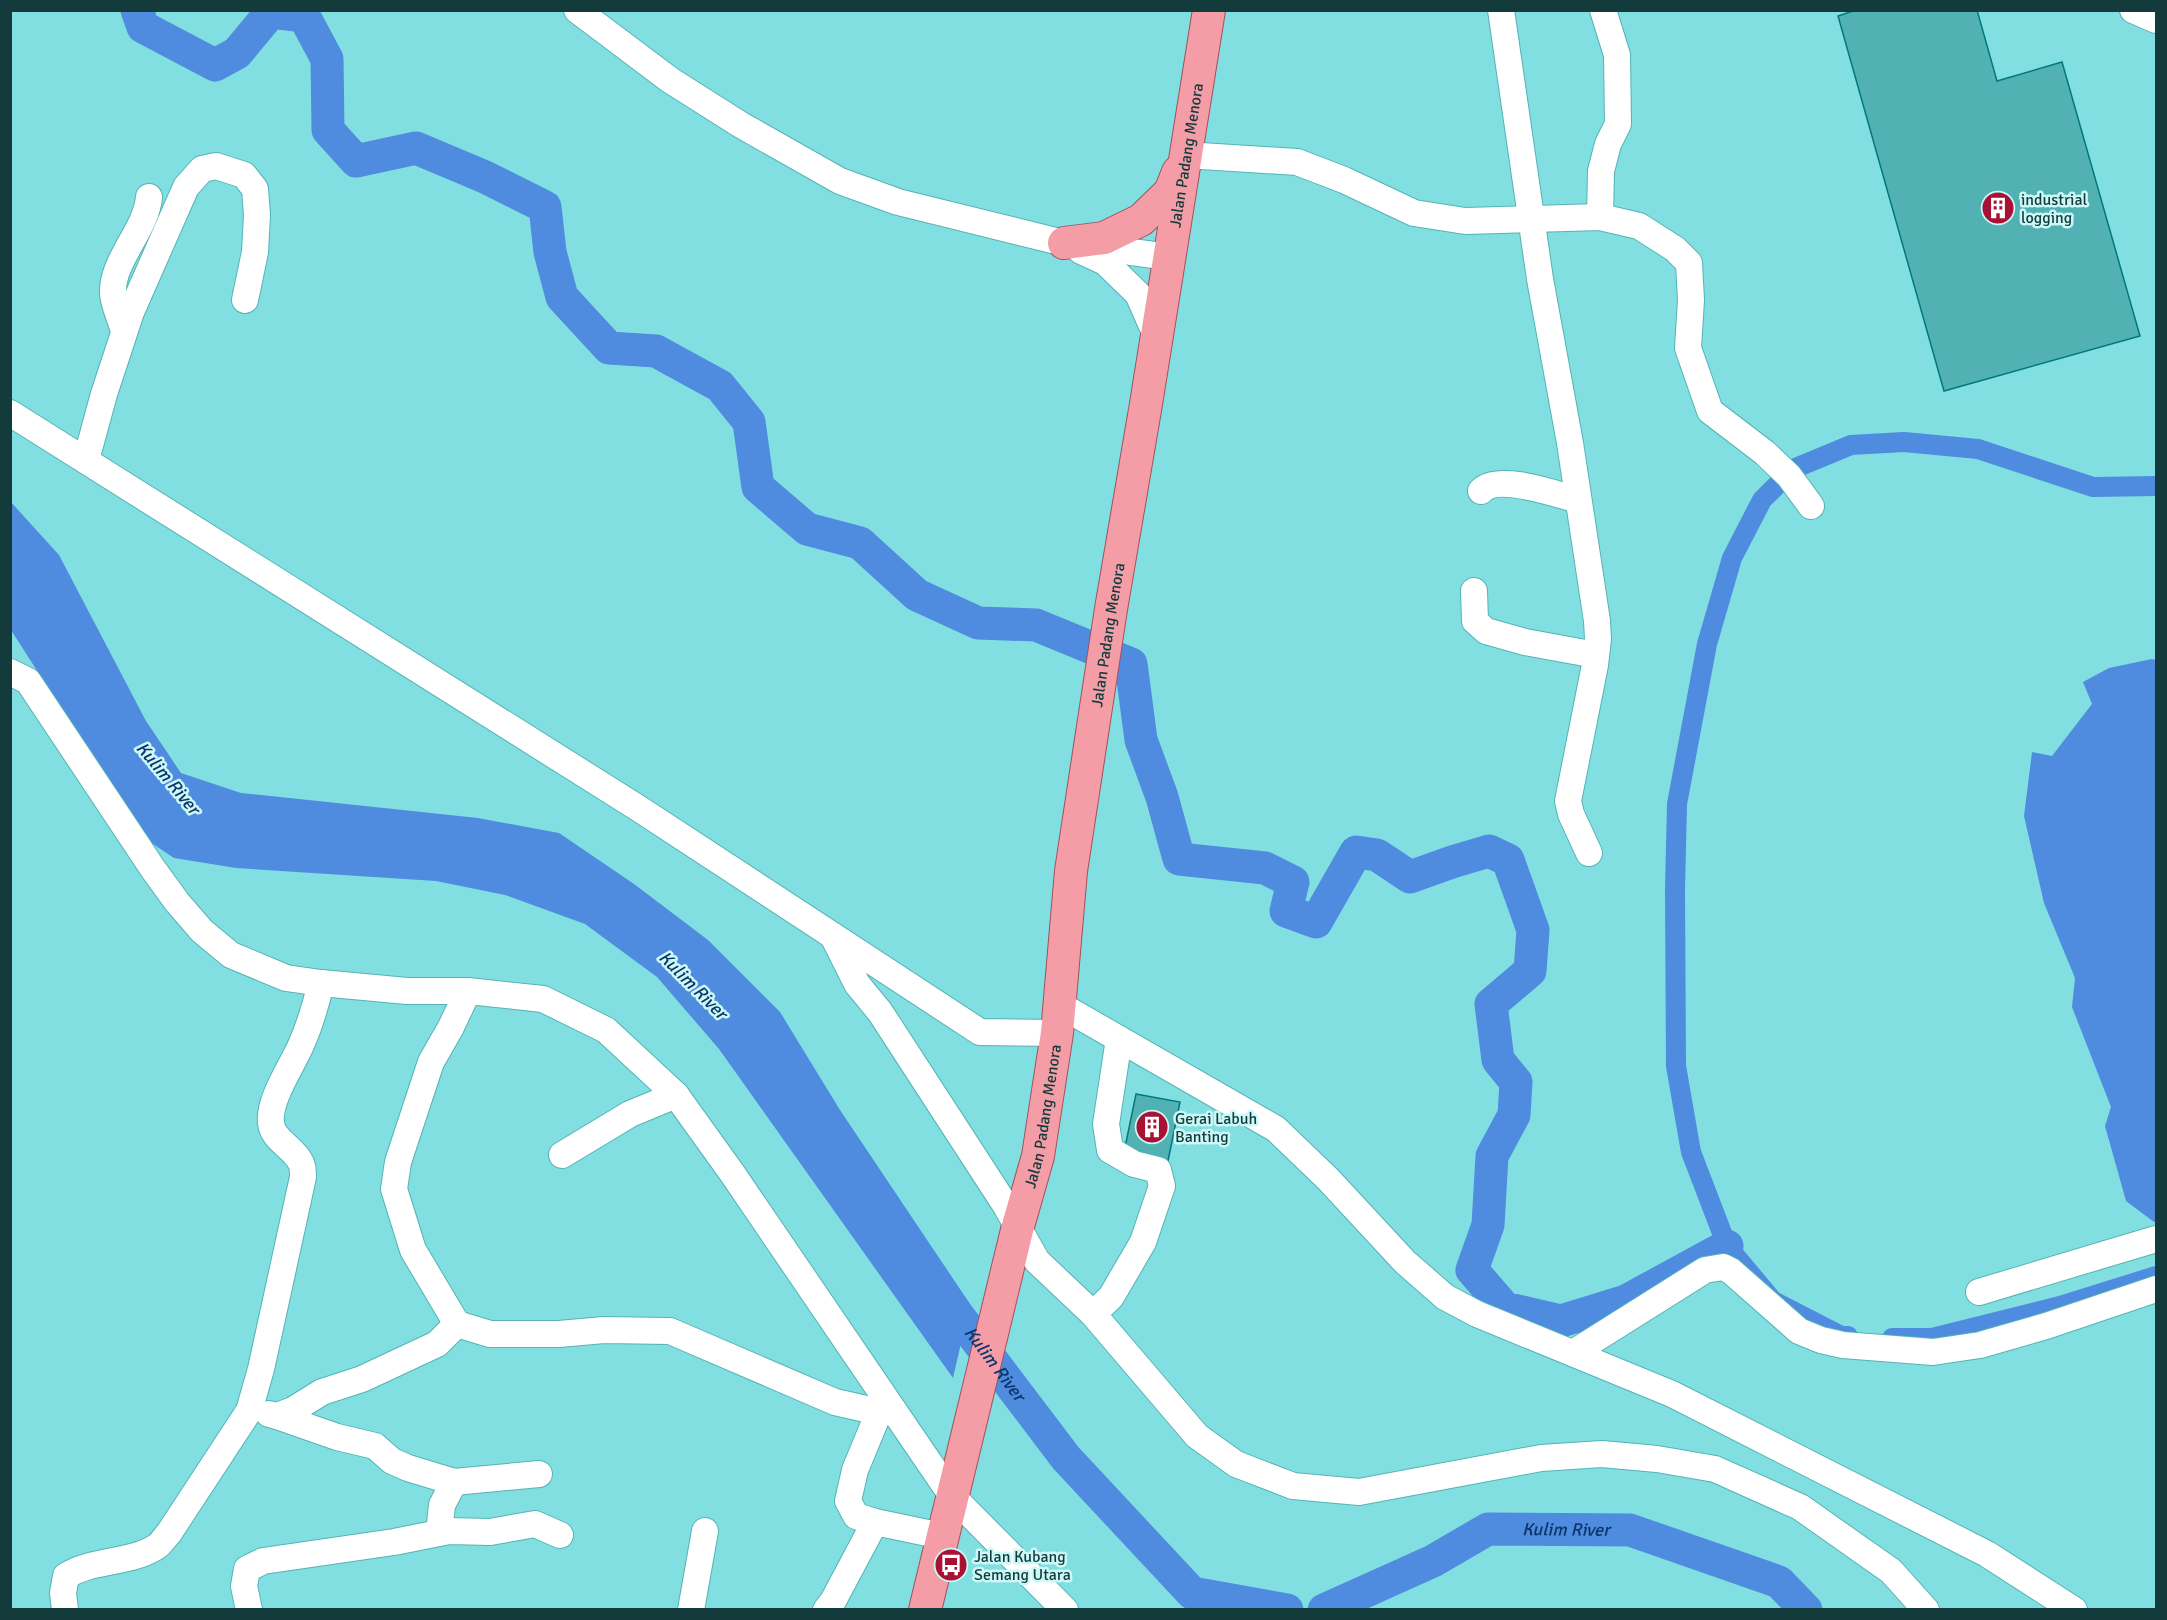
<svg xmlns="http://www.w3.org/2000/svg" width="2167" height="1620" font-family="Signika,sans-serif">
  <rect width="100%" height="100%" fill="#82dfe1"/>
  <!-- water -->
  <g fill="#4f8bde">
    <polygon points="10,501 59,555 146,721 181,773 241,793 478,818 559,833 634,884 708,940 780,1012 840,1110 970,1304 953,1378 719,1049 657,977 585,924 505,895 436,881 236,868 174,858 144,838 11,630"/>
    <polygon points="2152,659 2156,660 2156,1221 2154,1222 2126,1201 2105,1126 2111,1107 2072,1007 2075,978 2044,903 2024,816 2032,752 2052,756 2092,704 2083,682 2109,668"/>
  </g>
  <g fill="none" stroke-linecap="round" stroke-linejoin="round">
    <!-- canal -->
    <g stroke="#4f8bde" stroke-width="20">
      <polyline points="1848,1336 1841,1336 1773,1301 1727,1246 1691,1152 1676,1066 1675,889 1677,804 1707,644 1732,558 1762,500 1793,469 1851,445 1904,442 1978,449 2093,487 2156,486"/>
      <polyline points="1892,1338 1932,1338 2060,1306 2156,1276"/>
    </g>
    <!-- river -->
    <g stroke="#4f8bde" stroke-width="33">
      <polyline points="137,10 143,27 215,65 237,53 271,12 304,16 327,59 328,130 356,161 416,148 485,177 545,207 550,252 562,297 609,348 656,351 720,386 749,422 758,487 807,529 860,543 917,595 978,623 1036,625 1131,664 1141,740 1162,797 1179,859 1265,868 1293,882 1286,911 1316,922 1356,852 1377,855 1410,877 1452,862 1489,851 1508,860 1533,930 1530,971 1491,1004 1498,1060 1516,1082 1514,1115 1492,1156 1488,1225 1472,1270 1505,1308 1561,1321 1626,1301 1727,1246"/>
      <path id="s1" d="M938 1289 1066 1458 1192 1593 1287 1610"/>
      <path id="s2" d="M1324 1610 1433 1561 1488 1529 1630 1530 1779 1582 1806 1610"/>
    </g>
  </g>
  <!-- building -->
  <g fill="#52b1b3" stroke="#00797b" stroke-width="1.5">
    <polygon points="1856,10 1977,10 1997,81 2062,62 2140,336 1944,391 1838,16"/>
    <polygon points="1136,1094 1180,1102 1168,1161 1124,1152"/>
  </g>
  <g fill="none" stroke-linecap="round" stroke-linejoin="round">
    <defs>
      <g id="minor">
        <polyline points="577,10 670,80 741,125 840,181 898,202 1064,243 1169,257"/>
        <polyline points="1501,10 1540,279 1570,443 1597,621 1598,639 1595,665 1568,801 1571,814 1589,853"/>
        <polyline points="2133,10 2156,20"/>
        <polyline points="1185,155 1297,162 1344,180 1414,213 1465,221 1600,217 1639,226 1675,249 1689,263 1691,300 1688,348 1710,411 1765,453 1789,476 1811,506"/>
        <polyline points="1600,217 1601,171 1608,144 1618,124 1617,55 1603,10"/>
        <polyline points="1081,251 1105,262 1138,294 1156,335"/>
        <path d="M124 331C121 320 114 306 113 294 111 261 146 231 149 197"/>
        <polyline points="10,413 638,808 980,1032 1057,1033"/>
        <polyline points="86,460 104,394 131,312 186,187 202,169 216,166 244,175 255,189 257,215 255,252 245,300"/>
        <path d="M1481 491C1498 473 1556 494 1578 500"/>
        <polyline points="1474,591 1475,621 1486,631 1525,642 1596,655"/>
        <polyline points="10,672 28,681 153,869 177,902 202,931 231,955 286,978 321,983 407,991 468,991 543,999 606,1030 676,1095 732,1173 952,1496 1065,1610"/>
        <polyline points="833,936 857,984 880,1012 1006,1206 1037,1261 1093,1314 1197,1436 1236,1464 1293,1486 1359,1492 1541,1458 1602,1454 1657,1459 1715,1469 1800,1507 1891,1571 1926,1610"/>
        <polyline points="468,991 451,1027 431,1062 398,1162 394,1189 413,1250 457,1324 490,1334 559,1334 604,1330 670,1331 835,1402 879,1412 893,1412"/>
        <polyline points="1060,1005 1276,1129 1328,1179 1405,1262 1445,1297 1477,1314 1672,1394 1987,1554 2074,1610"/>
        <polyline points="562,1155 630,1114 676,1095"/>
        <polyline points="1979,1292 2156,1239"/>
        <polyline points="1093,1314 1111,1297 1143,1242 1162,1186 1158,1170 1134,1164 1110,1150 1106,1124 1119,1039"/>
        <polyline points="1573,1353 1705,1270 1723,1267 1731,1271 1799,1331 1821,1340 1843,1345 1933,1352 1980,1345 2046,1326 2156,1289"/>
        <polyline points="879,1412 855,1470 848,1501 856,1516 875,1522 942,1536"/>
        <polyline points="269,1414 277,1416 293,1410 322,1392 362,1379 437,1344 457,1324"/>
        <polyline points="277,1416 337,1437 375,1446 392,1461 408,1468 454,1482 539,1474"/>
        <polyline points="439,1533 442,1505 454,1482"/>
        <path d="M65 1610 63 1593 66 1576C92 1559 129 1564 156 1547 161 1544 165 1537 169 1533L249 1411 261 1369 303 1177C303 1173 303 1167 301 1163 294 1147 273 1141 271 1123 268 1100 292 1066 301 1045 310 1025 316 1004 321 983"/>
        <polyline points="249,1610 244,1586 247,1569 263,1561 394,1542 449,1531 490,1532 535,1524 560,1535"/>
        <polyline points="691,1610 705,1531"/>
        <polyline points="826,1610 833,1601 875,1522"/>
      </g>
      <g id="major">
        <polyline points="1064,243 1104,238 1141,220 1170,192 1178,172"/>
        <path id="s3" d="M925 1610 1018 1226 1038 1156 1057 1033 1071 871 1111 609 1146 404 1209 10"/>
      </g>
    </defs>
    <!-- minor casing -->
    <use href="#minor" stroke="#54b3b5" stroke-width="28"/>
    <!-- major casing -->
    <use href="#major" stroke="#a1505b" stroke-width="34"/>
    <!-- minor -->
    <use href="#minor" stroke="#fff" stroke-width="26"/>
    <!-- major -->
    <use href="#major" stroke="#f59da7" stroke-width="32"/>
  </g>
  <!-- icons -->
  <defs>
    <symbol id="building-disc" viewBox="-11 -11 22 22"><circle r="9.5" fill="#a91134" stroke="#ccf8f8"/><path d="M-4-6H4V6H1V3H-1V6H-4ZM-2.5-4.3h1.7v1.8h-1.7ZM.8-4.3h1.7v1.8H.8ZM-2.5-1h1.7V.8h-1.7ZM.8-1h1.7V.8H.8Z" fill="#fff"/></symbol>
    <symbol id="bus-disc" viewBox="-11 -11 22 22"><circle r="9.5" fill="#a91134" stroke="#ccf8f8"/><path d="M-5-6H5V4H4V6H2V4H-2V6H-4V4H-5ZM-3.5-4V0h7V-4ZM-3.5 1.2v1.5H-2V1.2ZM2 1.2v1.5H3.5V1.2Z" fill="#fff"/></symbol>
  </defs>
  <g fill-rule="evenodd">
    <use href="#building-disc" x="1979" y="189" width="38" height="38"/>
    <use href="#building-disc" x="1133" y="1108" width="38" height="38"/>
    <use href="#bus-disc" x="932" y="1546" width="38" height="38"/>
  </g>
  <g text-anchor="middle" stroke-width="5" stroke-linejoin="round" paint-order="stroke">
    <!-- street labels -->
    <g font-size="16" fill="#133b3c" stroke="#ccf8f8">
      <text dy="6" stroke="none"><textPath href="#s3" startOffset="1480">Jalan Padang Menora</textPath></text>
      <text dy="6" stroke="none"><textPath href="#s3" startOffset="994">Jalan Padang Menora</textPath></text>
      <text dy="6" stroke="none"><textPath href="#s3" startOffset="508">Jalan Padang Menora</textPath></text>
    </g>
    <!-- poi labels -->
    <g font-size="16" fill="#133b3c" stroke="#ccf8f8" text-anchor="start">
      <text x="2021" y="205">industrial<tspan x="2021" dy="18">logging</tspan></text>
      <text x="1175" y="1124">Gerai Labuh<tspan x="1175" dy="18">Banting</tspan></text>
      <text x="974" y="1562">Jalan Kubang<tspan x="974" dy="18">Semang Utara</tspan></text>
    </g>
    <!-- water labels -->
    <g font-size="18" font-style="italic" fill="#0c3569" stroke="#ccf8f8">
      <text transform="translate(168 778) rotate(50)" y="6">Kulim River</text>
      <text transform="translate(693 985) rotate(45)" y="6">Kulim River</text>
      <text dy="6" stroke="none"><textPath href="#s1" startOffset="94">Kulim River</textPath></text>
      <text dy="6" stroke="none"><textPath href="#s2" startOffset="261">Kulim River</textPath></text>
    </g>
  </g>
  <!-- border -->
  <rect width="2167" height="1620" fill="none" stroke="#133b3c" stroke-width="24"/>
</svg>
